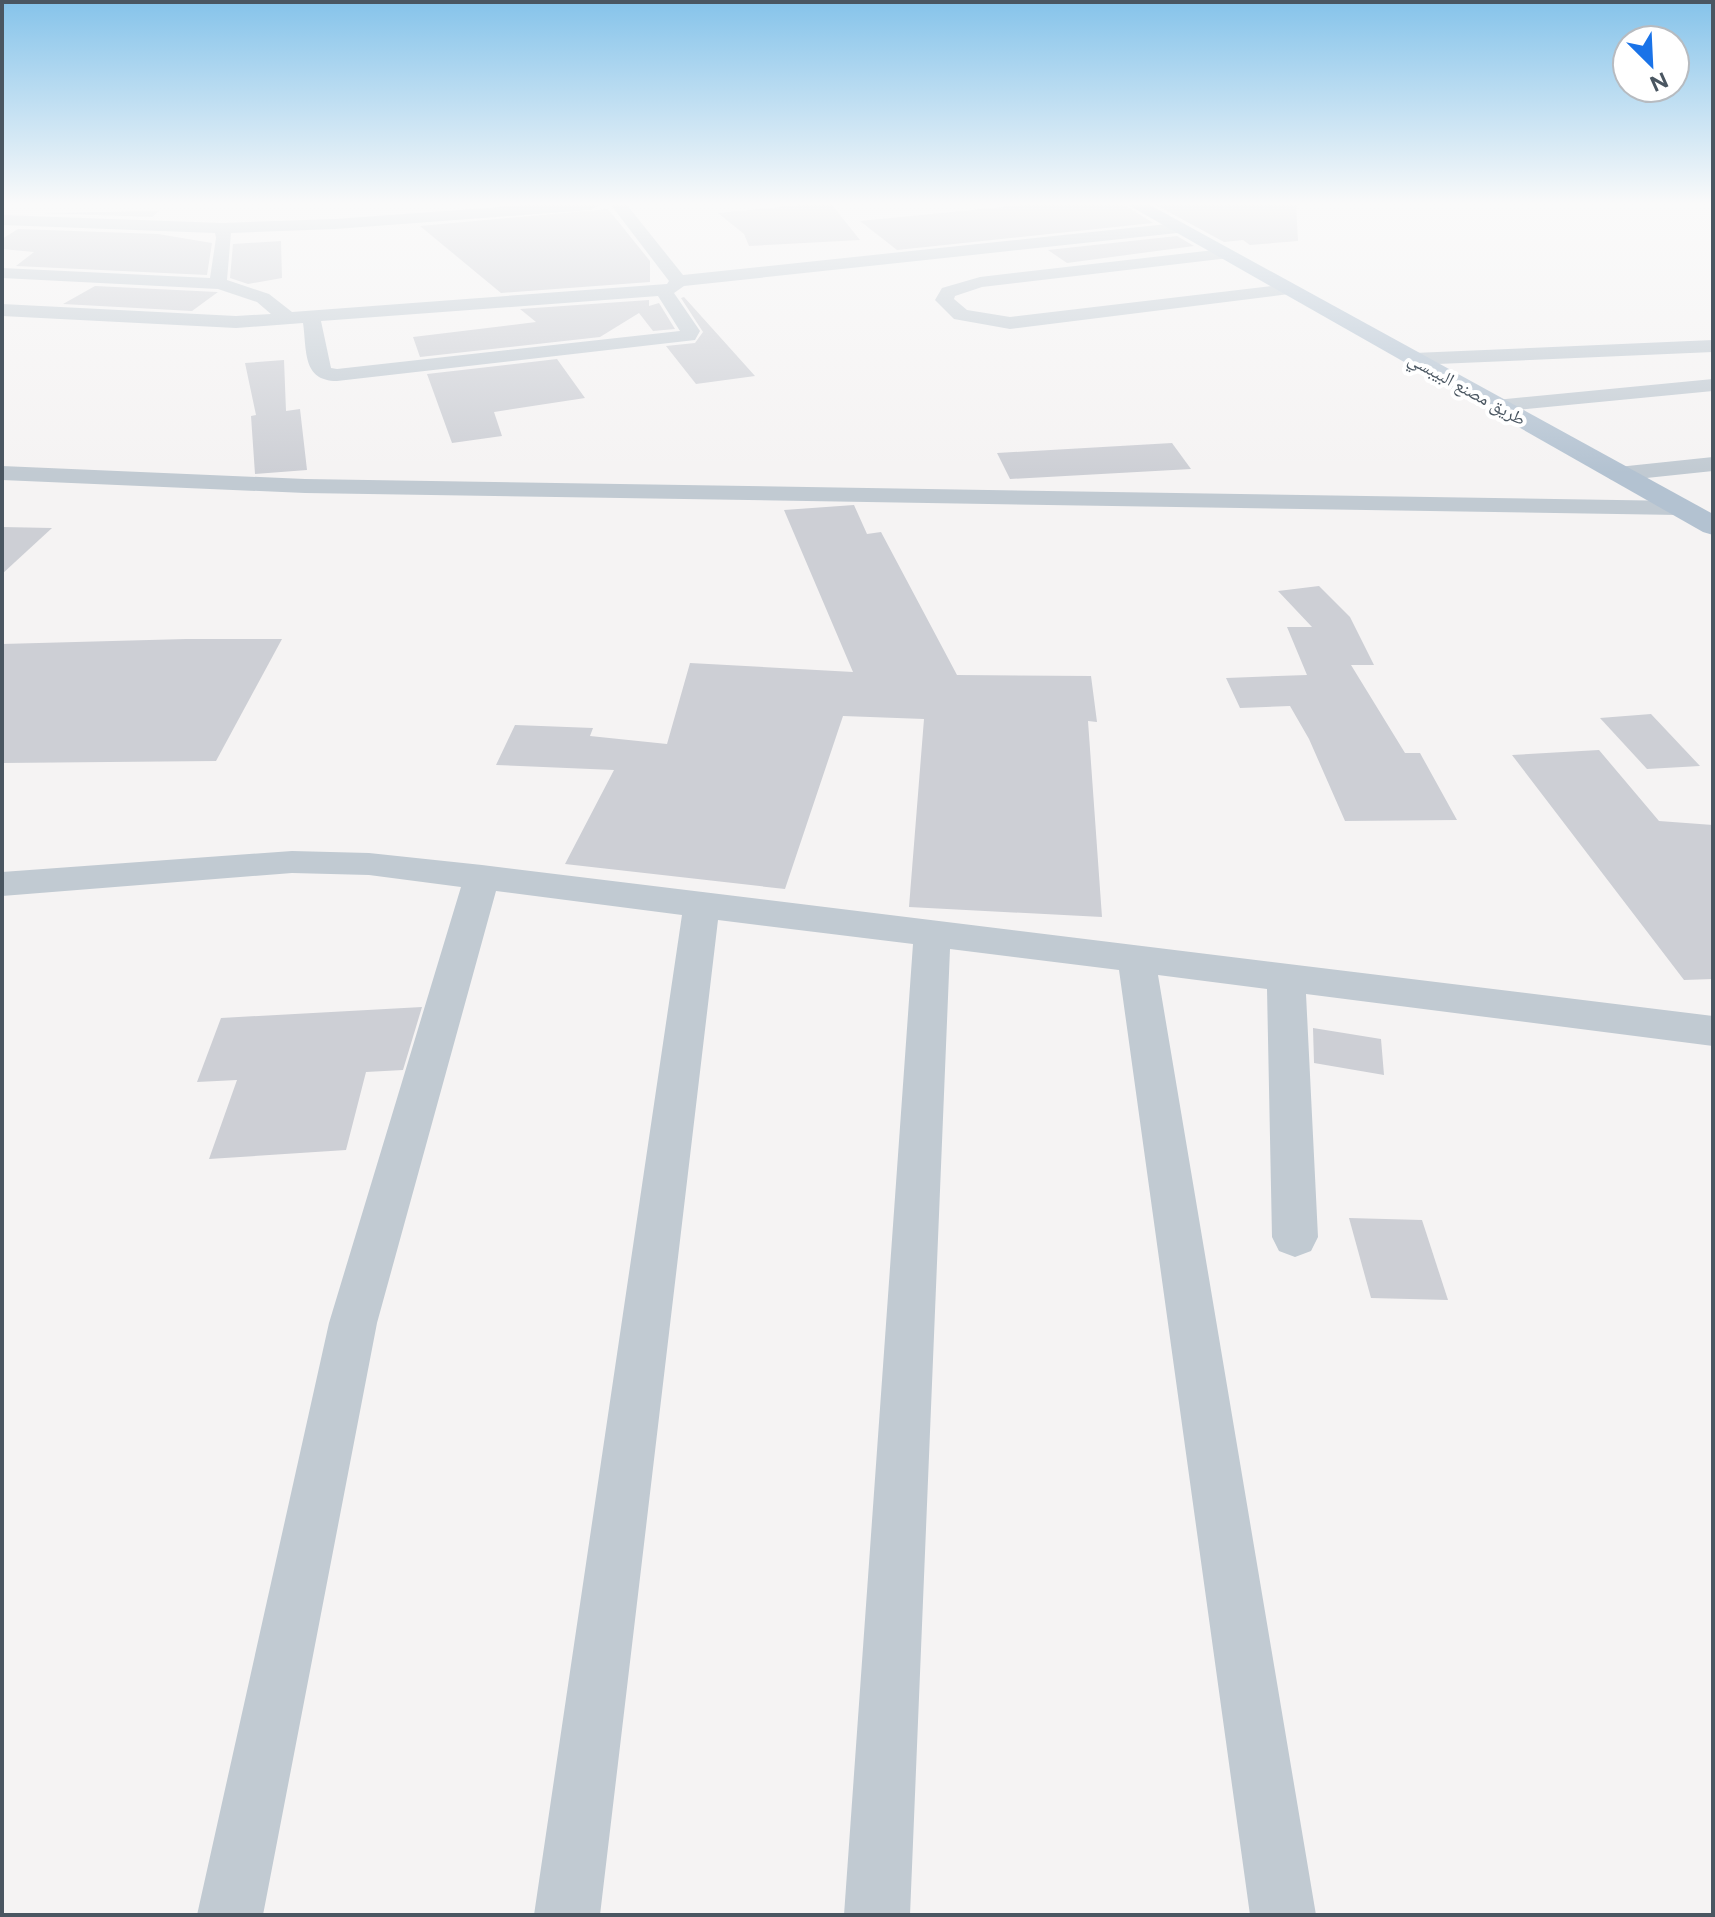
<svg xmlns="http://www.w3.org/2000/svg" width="1715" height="1917" font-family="Figtree,'Noto Naskh Arabic',sans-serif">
  <rect width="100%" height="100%" fill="#f5f3f3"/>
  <!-- building -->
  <g fill="#cdcfd5">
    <polygon points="800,205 832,205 860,240 749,246 744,234 718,213"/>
    <polygon points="1023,205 1125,205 1153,223 897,250 860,221"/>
    <polygon points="1156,205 1296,205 1298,241 1250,245 1243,240 1224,242"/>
    <polygon points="608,209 650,261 650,282 501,293 420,226"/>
    <polygon points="159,211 152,217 42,213 43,213"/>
    <polygon points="18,229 158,234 212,243 207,275 16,266 34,252 2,249 2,239"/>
    <polygon points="1177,236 1194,246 1067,263 1048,250"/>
    <polygon points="281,241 282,278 248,284 230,278 233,244"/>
    <polygon points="95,286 217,292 218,292 192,311 63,304"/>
    <polygon points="684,297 755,376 696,384 666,346 695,343 703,332 681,298"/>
    <polygon points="649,300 649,306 659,303 675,329 653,331 639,313 600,337 420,357 413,337 536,322 520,309"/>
    <polygon points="557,359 585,398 494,412 502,436 452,443 427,374"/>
    <polygon points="284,360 286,411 300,409 307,470 255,474 251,416 256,415 245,363"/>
    <polygon points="1172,443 1191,469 1010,479 997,453"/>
    <polygon points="854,505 867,534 881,532 957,675 1091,676 1097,722 1088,721 1102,917 909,907 924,719 843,716 785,889 565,864 614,770 496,765 515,725 593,728 590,736 667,744 690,663 853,672 784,510"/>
    <polygon points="2,527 52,528 2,574"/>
    <polygon points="1319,586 1350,617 1374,665 1351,665 1405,753 1420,753 1457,820 1345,821 1309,739 1290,706 1240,708 1226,678 1307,675 1287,627 1312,627 1278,591"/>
    <polygon points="186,639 282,639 216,761 2,763 2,644"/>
    <polygon points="1651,714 1700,766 1647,769 1600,718"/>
    <polygon points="1599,750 1659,821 1713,825 1713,979 1684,980 1512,755"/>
    <polygon points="422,1007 403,1070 366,1072 346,1150 209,1159 237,1080 197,1082 221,1018"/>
    <polygon points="1313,1028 1381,1039 1384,1075 1314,1063"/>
    <polygon points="1349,1218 1422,1220 1448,1300 1371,1298"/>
  </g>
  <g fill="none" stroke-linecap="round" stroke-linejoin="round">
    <!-- minor -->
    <g fill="#c1cad2" fill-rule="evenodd">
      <path d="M526 205H599L591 210 335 229 231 233 227 280 269 294 292 312 667 284 669 281 611 205H627L683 275 1177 223 1185 228 1177 233 684 286 674 293 700 331 695 340 337 381C302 381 307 350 303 323L236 328 2 316V304L236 316 271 314 257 302 218 289 2 278V268L210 278 216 238 215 233 2 225V215L222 223 335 219ZM658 296 680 331 337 369 331 368 321 321Z"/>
      <polygon points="1223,249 1229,250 1231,254 1229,258 982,287 955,296 954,299 967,310 1010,317 1289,284 1298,289 1289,294 1010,329 954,319 935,300 942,288 980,277"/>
      <polygon points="1713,340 1713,352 1414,365 1404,359 1414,353"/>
      <polygon points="1713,379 1713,391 1496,412 1485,406 1496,400"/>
      <polygon points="1713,457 1713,471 1618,481 1610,479 1606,474 1610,469 1618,467"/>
      <polygon points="2,466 305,479 1679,501 1688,503 1691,508 1688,513 1679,515 305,493 2,480"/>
      <polygon points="292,851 369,853 482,865 1713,1016 1713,1046 1306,994 1318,1237 1311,1251 1295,1257 1279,1251 1272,1237 1267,989 1158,975 1316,1915 1250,1915 1119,970 950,949 910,1915 844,1915 913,944 718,920 600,1915 534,1915 682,915 496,891 377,1323 263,1915 197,1915 329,1323 461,887 369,875 292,873 2,896 2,872"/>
    </g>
    <!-- major -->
    <polygon fill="#b3c2d1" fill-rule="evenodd" points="1128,205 1150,205 1713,514 1713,535 1703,532"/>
  </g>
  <!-- sky -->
  <linearGradient id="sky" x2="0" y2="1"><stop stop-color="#85c3ea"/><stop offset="0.43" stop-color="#fafafa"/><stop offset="1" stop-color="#fafafa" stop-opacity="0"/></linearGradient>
  <rect width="1715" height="473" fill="url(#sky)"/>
  <g text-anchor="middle" stroke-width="8" stroke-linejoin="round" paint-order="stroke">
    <!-- far-street labels -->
    <g font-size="18" fill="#4a5661" stroke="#fff">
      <text transform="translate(1467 389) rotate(29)" y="6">طريق مصنع البيبسي</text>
    </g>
  </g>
  <!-- border -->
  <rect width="1715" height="1917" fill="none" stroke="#4a5661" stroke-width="8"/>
  <!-- north arrow -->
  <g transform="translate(1651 64) rotate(156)"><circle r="38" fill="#ffffff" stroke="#b7bbc0" stroke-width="2"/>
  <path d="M0-6L14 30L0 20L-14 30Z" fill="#1a73e8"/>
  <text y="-12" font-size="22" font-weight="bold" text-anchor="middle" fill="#4a5661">N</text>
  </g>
</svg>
